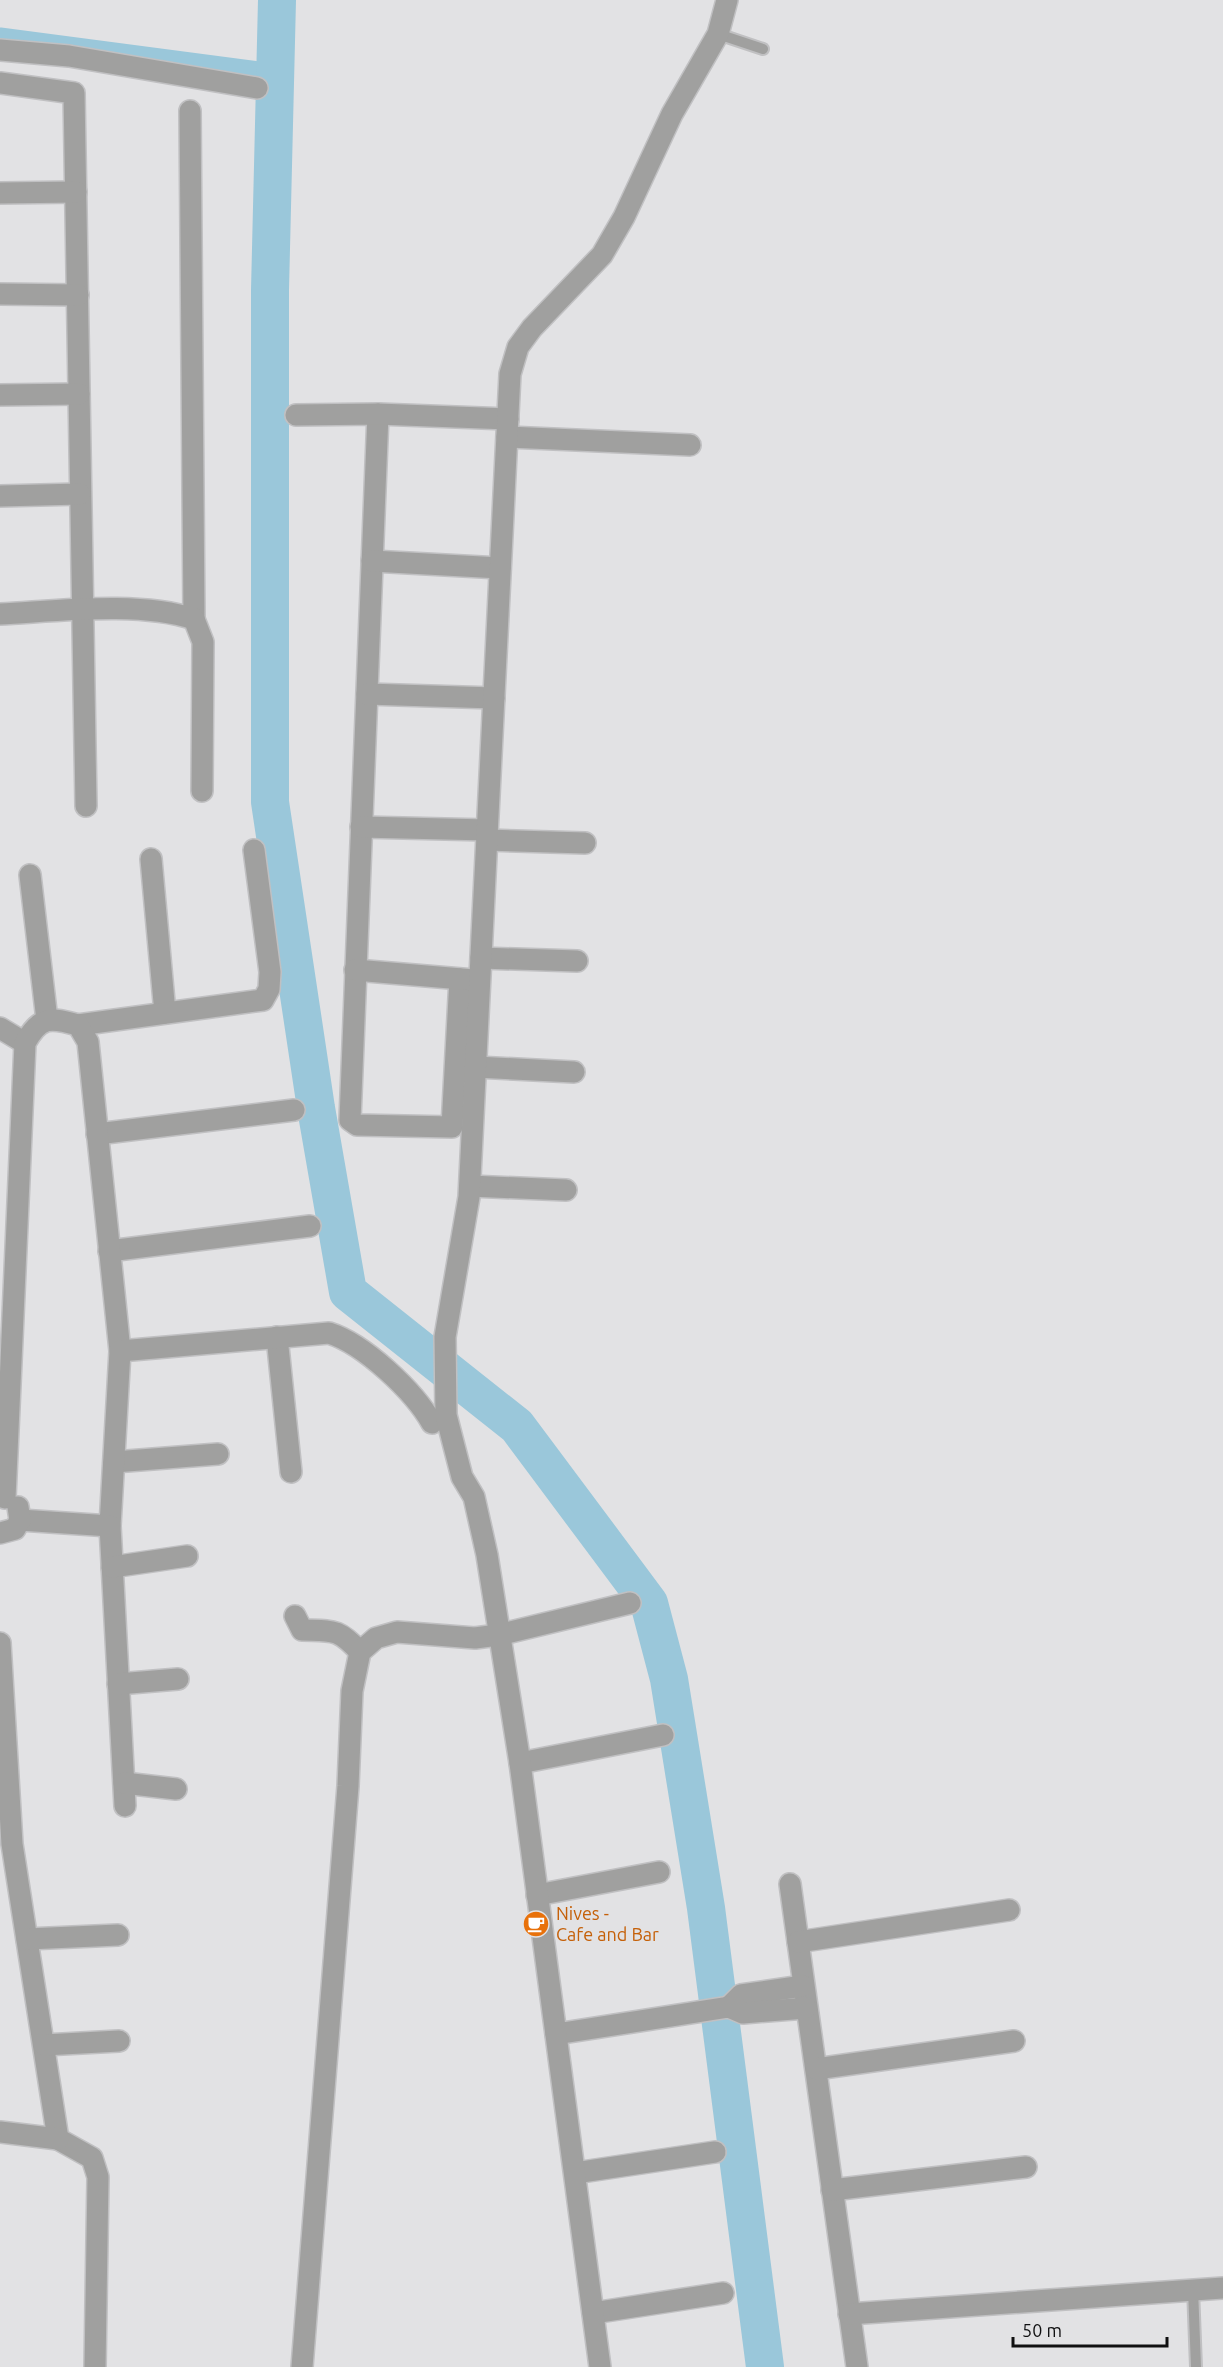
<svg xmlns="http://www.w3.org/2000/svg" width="1223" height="2367" font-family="Ubuntu,sans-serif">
  <rect width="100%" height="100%" fill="#e2e2e4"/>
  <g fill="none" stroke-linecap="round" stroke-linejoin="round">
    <!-- canal -->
    <polyline stroke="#9ac7da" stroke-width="21" points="0,38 275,74"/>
    <!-- river -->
    <polyline stroke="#9ac7da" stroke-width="38" points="277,0 270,290 270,802 316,1108 348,1292 517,1426 649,1603 669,1679 706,1908 765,2367"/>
    <defs>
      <g id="service">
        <polyline points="718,34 763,49"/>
        <polyline points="1193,2289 1196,2367"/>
      </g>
      <g id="minor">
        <polyline points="0,50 69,56 257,88"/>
        <polyline points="0,83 74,93 86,806"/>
        <polyline points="190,111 194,619"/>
        <polyline points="0,193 76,192"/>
        <polyline points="0,294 78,295"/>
        <polyline points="0,395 79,394"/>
        <polyline points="378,414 350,1120 357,1125 452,1127 460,979"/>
        <polyline points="296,415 378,414 508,419"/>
        <polyline points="507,437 690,445"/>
        <polyline points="0,496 80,494"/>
        <polyline points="372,561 500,568"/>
        <path d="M0 614C59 611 139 601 194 619L203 642 202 791"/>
        <polyline points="367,694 494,698"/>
        <polyline points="361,827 487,830"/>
        <polyline points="487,840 585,843"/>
        <polyline points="151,859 165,1013"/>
        <polyline points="30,875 47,1020"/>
        <polyline points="481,958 577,961"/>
        <polyline points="355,970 474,980"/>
        <polyline points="78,1025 263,1000 269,989 270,972 254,850"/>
        <polyline points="0,1028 25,1043"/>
        <polyline points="476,1067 574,1072"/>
        <polyline points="97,1134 294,1110"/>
        <polyline points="470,1186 566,1190"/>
        <polyline points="109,1251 310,1226"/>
        <polyline points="277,1337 291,1472"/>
        <polyline points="114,1462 218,1454"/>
        <path d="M5 1498 25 1043C40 1016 50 1017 78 1025L88 1042 120 1351"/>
        <path d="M20 1520 110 1526 120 1351 329 1333C364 1344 414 1391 432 1423"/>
        <polyline points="110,1526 125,1806"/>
        <polyline points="0,1533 15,1529 20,1520 18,1507"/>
        <polyline points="112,1567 187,1556"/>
        <path d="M295 1616 302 1630C333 1631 338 1628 360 1652"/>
        <polyline points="0,1643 12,1844 58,2139 92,2158 98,2177 95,2367"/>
        <polyline points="118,1684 178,1679"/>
        <polyline points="520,1763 663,1735"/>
        <polyline points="124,1783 176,1789"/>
        <polyline points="790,1884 857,2367"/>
        <polyline points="537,1895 659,1872"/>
        <polyline points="27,1939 118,1935"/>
        <polyline points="798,1942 1009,1910"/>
        <polyline points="729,2007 741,1995 803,1986"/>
        <polyline points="556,2034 729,2007 743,2013 806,2008"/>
        <polyline points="44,2045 119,2041"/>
        <polyline points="816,2069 1014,2041"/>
        <polyline points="0,2132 58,2139"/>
        <polyline points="575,2173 715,2152"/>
        <polyline points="832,2190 1026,2167"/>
        <polyline points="593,2313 723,2293"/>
        <polyline points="849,2314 1223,2288"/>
        <polyline points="302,2367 348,1786 352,1691 360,1652 376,1638 397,1632 475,1638 498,1635 630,1603"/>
        <polyline points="600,2367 520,1763 487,1555 474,1497 462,1477 446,1415 445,1337 469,1197 510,374 518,347 532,328 602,255 624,217 672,114 718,34 727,0"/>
      </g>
    </defs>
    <!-- service casing -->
    <use href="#service" stroke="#c0c0c2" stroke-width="14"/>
    <!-- minor casing -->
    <use href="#minor" stroke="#c0c0c2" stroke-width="24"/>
    <!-- service -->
    <use href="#service" stroke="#a0a09f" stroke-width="10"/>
    <!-- minor -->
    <use href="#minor" stroke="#a0a09f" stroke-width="21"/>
  </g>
  <!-- icons -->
  <defs>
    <symbol id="cafe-disc" viewBox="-11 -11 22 22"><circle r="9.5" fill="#e8710a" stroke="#e2e2e4"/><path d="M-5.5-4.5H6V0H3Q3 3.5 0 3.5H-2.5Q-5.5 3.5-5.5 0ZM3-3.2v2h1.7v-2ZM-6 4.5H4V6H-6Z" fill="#fff"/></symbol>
  </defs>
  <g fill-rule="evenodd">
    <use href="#cafe-disc" x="521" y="1909" width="30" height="30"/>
  </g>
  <g text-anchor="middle" stroke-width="5" stroke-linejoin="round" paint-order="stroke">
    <!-- food labels -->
    <g font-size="18" fill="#c56008" stroke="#e2e2e4" text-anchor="start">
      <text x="556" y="1920">Nives -<tspan x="556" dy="21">Cafe and Bar</tspan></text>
    </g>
  </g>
  <!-- scale -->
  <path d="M1013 2337v9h154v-9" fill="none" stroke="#101011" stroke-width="3"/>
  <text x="1022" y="2337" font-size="18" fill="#101011" stroke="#e2e2e4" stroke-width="4.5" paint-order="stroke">50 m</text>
</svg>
